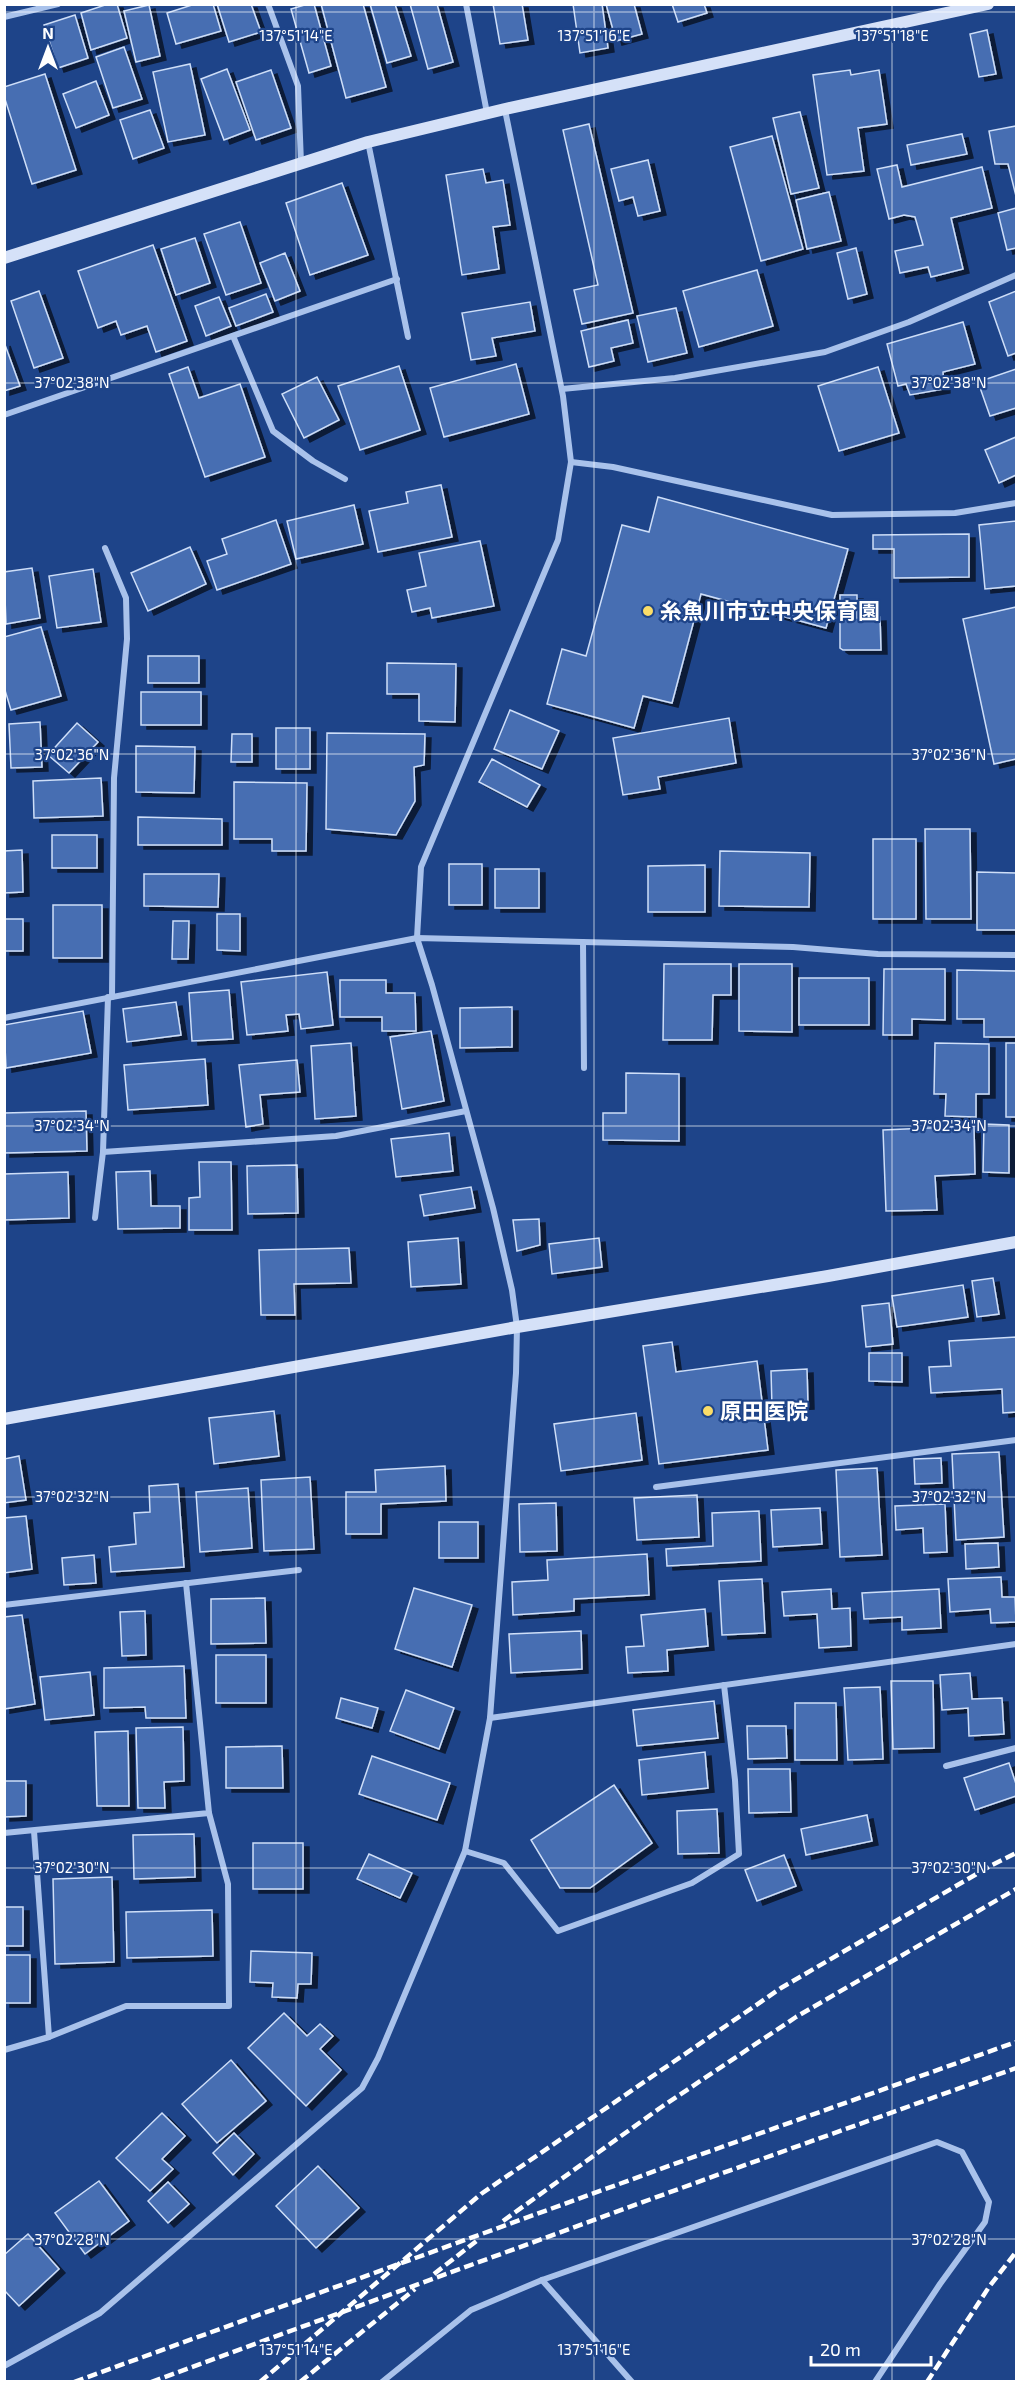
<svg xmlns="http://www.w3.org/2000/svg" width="1021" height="2386" font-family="'Exo 2','Noto Sans JP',sans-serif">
  <defs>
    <filter id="shadow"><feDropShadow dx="6" dy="4" stdDeviation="0" flood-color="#0009"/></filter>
  </defs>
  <rect width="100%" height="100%" fill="#1e4489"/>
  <!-- building -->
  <g fill="#466eb2" stroke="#cedef8" stroke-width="1.5" filter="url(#shadow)">
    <polygon points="108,4 117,4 127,38 91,50 81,13"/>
    <polygon points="195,4 213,4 221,31 176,44 167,13"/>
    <polygon points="217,4 251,4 261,32 229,42"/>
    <polygon points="308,4 314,4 331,66 309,73 291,9"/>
    <polygon points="321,4 363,4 386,87 346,98"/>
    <polygon points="370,4 395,4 411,56 387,63"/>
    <polygon points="410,4 437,4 453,62 428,69"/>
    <polygon points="493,4 522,4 528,40 500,44"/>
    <polygon points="573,4 602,4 608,48 580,53"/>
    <polygon points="606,4 634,4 642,34 616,41"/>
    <polygon points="672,4 704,4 707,13 678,22"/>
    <polygon points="149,5 160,56 136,62 124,11"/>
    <polygon points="75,15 88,58 58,68 44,25"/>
    <polygon points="987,30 996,74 979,77 970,34"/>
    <polygon points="124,47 142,99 113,108 96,57"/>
    <polygon points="190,64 205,135 168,142 153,72"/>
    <polygon points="227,69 250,130 224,140 201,79"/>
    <polygon points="271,70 291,128 256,140 236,82"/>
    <polygon points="850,70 851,75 879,70 887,124 858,128 864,171 827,175 813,75"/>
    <polygon points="45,74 76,170 32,184 4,96 4,87"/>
    <polygon points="96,81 109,115 76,128 63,94"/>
    <polygon points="150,110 164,148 133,159 120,120"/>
    <polygon points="800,112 819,188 791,194 773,118"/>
    <polygon points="589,124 633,313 582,324 574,290 598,285 563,130"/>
    <polygon points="1016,126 1016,196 1008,164 995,164 989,131"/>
    <polygon points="962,134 967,154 911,165 907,145"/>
    <polygon points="772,136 803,249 761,261 730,147"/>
    <polygon points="648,160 660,211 638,216 633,197 619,201 611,169"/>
    <polygon points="897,165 902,187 982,167 992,208 951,218 963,269 931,277 928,267 900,273 895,251 923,245 915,217 904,215 889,219 877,169"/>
    <polygon points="483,169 486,183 503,180 510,225 493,227 499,269 462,275 446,175"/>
    <polygon points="342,183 368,255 310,275 286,203"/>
    <polygon points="829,192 841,241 807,249 796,200"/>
    <polygon points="1016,208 1016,248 1007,250 998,213"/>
    <polygon points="240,222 261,283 226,295 204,234"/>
    <polygon points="195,238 210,283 176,295 161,249"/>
    <polygon points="153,245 187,341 156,352 147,326 121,335 116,321 98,328 78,271"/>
    <polygon points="856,248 867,294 848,299 837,253"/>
    <polygon points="285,253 300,291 275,301 260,263"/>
    <polygon points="757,270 773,326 699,347 683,291"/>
    <polygon points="39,291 63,358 34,368 11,301"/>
    <polygon points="1016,291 1016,353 1008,356 989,302"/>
    <polygon points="266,294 273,312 236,326 229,308"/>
    <polygon points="219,297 231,326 206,336 195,306"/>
    <polygon points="530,302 535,331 492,338 496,356 471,360 462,313"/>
    <polygon points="676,308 687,353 648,362 637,316"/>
    <polygon points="628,320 633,343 611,348 614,361 589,367 581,331"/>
    <polygon points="963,322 975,364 943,372 944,389 910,395 906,384 898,386 887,344"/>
    <polygon points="4,342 20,386 4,391"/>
    <polygon points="516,364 529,414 444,437 430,388"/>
    <polygon points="399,366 420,430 360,450 338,386"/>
    <polygon points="188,367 199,398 240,384 265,457 205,477 169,374"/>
    <polygon points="878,367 899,433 839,451 818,386"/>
    <polygon points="1016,369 1016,408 990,416 978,382"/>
    <polygon points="317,377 339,420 304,438 282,394"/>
    <polygon points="1016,437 1016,475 999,483 985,450"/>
    <polygon points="441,485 452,537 378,552 369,511 408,503 406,492"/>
    <polygon points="658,497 848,549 826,628 701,594 672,703 643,696 634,728 547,704 562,649 586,656 622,525 649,532"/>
    <polygon points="354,505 363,544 296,559 287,521"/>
    <polygon points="276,520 291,564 217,590 207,561 227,554 222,539"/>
    <polygon points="1016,521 1016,586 985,589 979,525"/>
    <polygon points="969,534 969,577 894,578 894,549 873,549 873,535"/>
    <polygon points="480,541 494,606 432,618 430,608 412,612 407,590 426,586 419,553"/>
    <polygon points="190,547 206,584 148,611 131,573"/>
    <polygon points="32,568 40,618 6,624 4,572"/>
    <polygon points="93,569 101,622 57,628 49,576"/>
    <polygon points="840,595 857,595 857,618 880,617 881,650 843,650 840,648"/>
    <polygon points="1016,607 1016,759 994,764 963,619"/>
    <polygon points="41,627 61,696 11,710 4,687 4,637"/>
    <rect x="148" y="656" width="51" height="27"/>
    <polygon points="387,663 456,664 455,722 419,721 419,694 387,694"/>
    <rect x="141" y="692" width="60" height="33"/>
    <polygon points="510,710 559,731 542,769 494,749"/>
    <polygon points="729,718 736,763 658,777 660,789 623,795 613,738"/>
    <polygon points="40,722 42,767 11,768 9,724"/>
    <polygon points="77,723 98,742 69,773 48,755"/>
    <rect x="276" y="728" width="34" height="41"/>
    <polygon points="327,733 425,734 424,765 414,767 415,801 396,835 326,829"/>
    <polygon points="232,734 252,734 252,762 231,762"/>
    <polygon points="136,746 195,747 194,793 136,792"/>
    <polygon points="492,759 540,785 527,807 479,782"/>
    <polygon points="101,778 103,816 34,818 33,781"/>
    <polygon points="234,782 307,783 306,851 272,851 272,839 234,839"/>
    <polygon points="138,817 222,819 222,845 138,845"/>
    <polygon points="925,829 970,829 971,919 926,919"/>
    <rect x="52" y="835" width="45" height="33"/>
    <rect x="873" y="839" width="43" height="80"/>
    <polygon points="22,850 23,892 4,893 4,851"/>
    <polygon points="720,851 810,853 809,907 719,906"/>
    <rect x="449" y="864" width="33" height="41"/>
    <polygon points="705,865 705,912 648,912 648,866"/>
    <rect x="495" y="869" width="44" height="39"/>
    <polygon points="977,872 1016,873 1016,930 977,930"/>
    <polygon points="144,874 219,874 218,907 144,906"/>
    <rect x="53" y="905" width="49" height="53"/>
    <polygon points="217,914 240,914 240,951 217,950"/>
    <rect x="4" y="919" width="19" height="32"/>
    <polygon points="173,921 189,921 188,959 172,959"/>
    <polygon points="664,964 731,964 731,995 713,995 712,1040 663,1040"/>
    <polygon points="739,964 792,964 792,1032 739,1031"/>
    <polygon points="884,969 945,969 945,1020 912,1019 912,1035 883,1035"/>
    <polygon points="957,970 1016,971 1016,1037 984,1037 984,1019 957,1019"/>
    <polygon points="327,972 333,1025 301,1029 299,1014 286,1015 288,1031 247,1035 241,982"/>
    <rect x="799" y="978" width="70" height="47"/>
    <polygon points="340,980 386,980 386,993 415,993 416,1031 382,1031 382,1017 340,1017"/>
    <polygon points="229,990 233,1039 192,1041 189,993"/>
    <polygon points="176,1002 181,1035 127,1042 123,1009"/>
    <polygon points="512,1007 512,1047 460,1048 460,1008"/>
    <polygon points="83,1011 91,1053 6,1068 4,1025"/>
    <polygon points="431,1031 444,1101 402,1109 390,1037"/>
    <polygon points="351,1043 356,1116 315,1119 311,1046"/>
    <polygon points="935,1043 989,1044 989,1094 976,1094 976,1117 945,1116 946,1094 934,1094"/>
    <rect x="1006" y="1043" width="10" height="74"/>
    <polygon points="205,1059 208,1105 128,1110 124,1065"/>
    <polygon points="297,1060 300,1092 260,1095 263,1124 246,1127 239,1065"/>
    <polygon points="626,1073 679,1074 679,1141 603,1140 603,1113 626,1113"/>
    <polygon points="86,1111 87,1151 4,1153 4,1113"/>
    <polygon points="984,1124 1009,1125 1009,1173 983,1172"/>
    <polygon points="974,1126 975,1174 935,1176 937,1210 886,1211 883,1130"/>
    <polygon points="449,1133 453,1171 396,1177 391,1139"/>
    <polygon points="199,1162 231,1162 232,1230 189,1230 189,1198 200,1197"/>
    <polygon points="297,1165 298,1213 248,1214 247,1166"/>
    <polygon points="150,1171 151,1206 180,1206 180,1228 118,1229 116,1172"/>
    <polygon points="68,1172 69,1218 4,1220 4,1174"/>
    <polygon points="471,1187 475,1208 424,1216 420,1195"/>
    <polygon points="539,1219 540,1245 517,1251 513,1220"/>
    <polygon points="458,1238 461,1284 411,1287 408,1242"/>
    <polygon points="599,1238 602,1267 552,1274 549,1244"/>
    <polygon points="349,1248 351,1283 294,1284 295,1315 261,1315 259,1250"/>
    <polygon points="993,1278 999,1314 977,1317 972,1281"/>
    <polygon points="963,1285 968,1317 897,1327 892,1296"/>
    <polygon points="889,1303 893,1344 866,1347 862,1306"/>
    <polygon points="1016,1337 1016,1412 1003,1413 1002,1389 931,1393 929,1367 951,1366 949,1341"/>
    <polygon points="672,1342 676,1372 757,1361 768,1450 659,1464 643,1346"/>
    <polygon points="869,1353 902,1353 902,1382 869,1381"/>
    <polygon points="807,1369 808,1405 772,1407 771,1371"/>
    <polygon points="274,1411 279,1456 214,1464 209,1418"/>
    <polygon points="636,1413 642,1460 561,1471 554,1424"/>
    <polygon points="999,1452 1004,1537 956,1540 952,1454"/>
    <polygon points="19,1456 26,1500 4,1503 4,1459"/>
    <polygon points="941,1458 942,1483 915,1484 914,1459"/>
    <polygon points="445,1466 446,1501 381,1504 381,1534 346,1534 346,1492 376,1492 375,1470"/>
    <polygon points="877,1468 882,1555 840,1557 836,1470"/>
    <polygon points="310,1477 314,1549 264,1551 261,1480"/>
    <polygon points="178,1484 184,1567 111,1572 109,1547 136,1544 134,1513 150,1512 149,1486"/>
    <polygon points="248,1488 252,1548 200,1552 196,1492"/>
    <polygon points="697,1495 699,1537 637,1540 634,1498"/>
    <polygon points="556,1503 557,1551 520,1552 519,1504"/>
    <polygon points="945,1504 947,1552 924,1553 923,1528 896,1530 895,1506"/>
    <polygon points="820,1508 822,1544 773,1547 771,1510"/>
    <polygon points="759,1511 761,1561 667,1566 666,1549 713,1546 712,1513"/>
    <polygon points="26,1516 32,1569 4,1573 4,1518"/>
    <rect x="439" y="1522" width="39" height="36"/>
    <polygon points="998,1543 999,1567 966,1569 965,1544"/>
    <polygon points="647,1554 649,1595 574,1599 574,1611 513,1615 512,1582 548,1580 547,1560"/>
    <polygon points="94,1555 96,1583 64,1585 62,1558"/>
    <polygon points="1001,1577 1002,1597 1015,1597 1016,1622 991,1623 990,1609 950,1612 948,1579"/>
    <polygon points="762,1579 765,1633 722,1635 719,1581"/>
    <polygon points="414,1588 472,1605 452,1667 395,1649"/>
    <polygon points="831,1589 832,1609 850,1608 851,1646 819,1648 817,1614 784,1616 782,1592"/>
    <polygon points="939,1589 941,1628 902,1630 902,1617 864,1619 862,1593"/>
    <polygon points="265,1598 266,1643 211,1644 211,1599"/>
    <polygon points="705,1609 708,1646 667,1650 668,1671 628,1673 626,1647 644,1646 641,1615"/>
    <polygon points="145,1611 146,1655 122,1656 120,1612"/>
    <polygon points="22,1615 35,1704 4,1709 4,1617"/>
    <polygon points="581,1631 582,1669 511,1673 509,1634"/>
    <rect x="216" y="1655" width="50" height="48"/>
    <polygon points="184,1666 186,1718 146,1718 145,1707 104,1708 104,1668"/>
    <polygon points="90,1672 94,1715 45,1720 40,1677"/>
    <polygon points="970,1673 972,1699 1002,1698 1004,1734 969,1736 968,1708 942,1710 940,1675"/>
    <polygon points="891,1681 933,1681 934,1748 893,1749"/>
    <polygon points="880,1687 883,1759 848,1760 844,1688"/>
    <polygon points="406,1690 454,1708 439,1749 390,1731"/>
    <polygon points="341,1698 378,1708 372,1728 336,1718"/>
    <polygon points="714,1701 718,1738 637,1746 633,1710"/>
    <polygon points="795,1703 836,1703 837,1760 795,1760"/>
    <polygon points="747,1726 786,1726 787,1758 748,1759"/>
    <polygon points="183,1727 184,1781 164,1782 165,1808 138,1808 136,1728"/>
    <polygon points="128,1731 129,1806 97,1806 95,1732"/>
    <polygon points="282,1746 283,1788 226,1788 226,1747"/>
    <polygon points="705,1752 708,1788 642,1795 639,1760"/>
    <polygon points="372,1756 450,1783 437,1820 359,1794"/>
    <polygon points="1009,1763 1016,1784 1016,1796 975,1810 964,1778"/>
    <polygon points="748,1769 790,1769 791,1812 749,1813"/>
    <polygon points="4,1781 26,1781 26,1816 4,1817"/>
    <polygon points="614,1785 652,1843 590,1888 560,1888 531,1840"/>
    <polygon points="717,1809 719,1853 678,1854 677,1811"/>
    <polygon points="867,1815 872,1841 806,1855 801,1829"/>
    <polygon points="194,1834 195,1877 134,1879 133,1835"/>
    <rect x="253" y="1843" width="50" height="46"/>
    <polygon points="369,1854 412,1873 400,1898 357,1879"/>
    <polygon points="784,1855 796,1886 757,1901 745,1870"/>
    <polygon points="112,1877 114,1962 55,1964 53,1879"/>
    <rect x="4" y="1907" width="19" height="39"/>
    <polygon points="212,1910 213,1956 127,1958 126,1912"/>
    <polygon points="251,1951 312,1953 311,1984 298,1984 297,1998 272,1997 273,1983 250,1982"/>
    <rect x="4" y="1955" width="26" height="48"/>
    <polygon points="284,2013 307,2036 320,2024 333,2036 320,2049 341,2070 306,2106 248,2048"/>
    <polygon points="231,2060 266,2101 217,2143 182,2104"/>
    <polygon points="162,2113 185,2136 162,2159 173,2169 150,2191 116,2158"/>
    <polygon points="234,2133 254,2154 233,2175 213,2153"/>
    <polygon points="318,2166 359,2208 316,2248 276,2206"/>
    <polygon points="99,2181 129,2221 85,2254 55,2213"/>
    <polygon points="168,2182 189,2204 168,2223 148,2201"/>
    <polygon points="28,2234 59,2269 19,2306 4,2290 4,2255"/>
  </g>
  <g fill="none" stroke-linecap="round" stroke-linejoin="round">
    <!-- street -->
    <g stroke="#a9c2eb" stroke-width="6">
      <polyline points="268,4 298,86 301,163"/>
      <polyline points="466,4 487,113"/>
      <polyline points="4,17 58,4"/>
      <polyline points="368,142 408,337"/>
      <polyline points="233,336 273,431 313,461 345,479"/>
      <polyline points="562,389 675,378 825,352 909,322 1016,275"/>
      <polyline points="4,415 397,279"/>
      <polyline points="571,462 613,467 832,515 955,513 1016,503"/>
      <polyline points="105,548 126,598 127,639 114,778 112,997"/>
      <polyline points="583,942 584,1068"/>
      <polyline points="4,1018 417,938 793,947 878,954 1016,955"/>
      <polyline points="103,1152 336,1136 466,1111"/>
      <polyline points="95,1218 103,1152 108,997"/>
      <polyline points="656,1487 1016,1440"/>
      <polyline points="4,1605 299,1570"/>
      <polyline points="490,1718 1016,1644"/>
      <polyline points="946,1766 1016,1748"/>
      <polyline points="4,1833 209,1813 186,1583"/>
      <polyline points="465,1851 504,1863 558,1931 692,1883 739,1854 735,1780 724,1685"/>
      <polyline points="49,2037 126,2006 229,2006 228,1884 209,1813"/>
      <polyline points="4,2050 49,2037 34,1831"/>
      <polyline points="542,2280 632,2382"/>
      <polyline points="4,2366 100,2313 362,2088 378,2058 465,1851 490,1718 516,1373 517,1327 512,1290 493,1208 432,985 417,938 421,867 558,540 571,462 563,396 505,110"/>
      <polyline points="382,2382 471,2310 542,2280 937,2142 962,2152 989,2202 985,2222 940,2284 875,2382"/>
    </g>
    <!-- secondary -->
    <g stroke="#d5e1f8" stroke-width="12">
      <polyline points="4,258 368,142 505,109 988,4"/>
      <polyline points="4,1419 517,1327 828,1276 1016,1242"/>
    </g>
    <!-- rail -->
    <g stroke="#fff" stroke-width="4.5" stroke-dasharray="10 4.5" stroke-linecap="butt">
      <polyline points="503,2221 660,2108 796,2017 1016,1889"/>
      <polyline points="434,2274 479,2239"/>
      <polyline points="74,2382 688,2159 1016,2042"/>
      <polyline points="151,2382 706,2179 1016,2068"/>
      <polyline points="260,2382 481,2194 781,1988 992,1865 1016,1853"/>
      <polyline points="300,2382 415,2289"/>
      <polyline points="927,2382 989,2287 1016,2252"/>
    </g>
  </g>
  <!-- ticks -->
  <path fill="none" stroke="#fff" stroke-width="1.5" stroke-opacity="0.45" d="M296 4V2382M594 4V2382M892 4V2382M4 12H1016M4 383H1016M4 754H1016M4 1126H1016M4 1497H1016M4 1868H1016M4 2239H1016"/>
  <!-- markers -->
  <g fill="#fadc68" stroke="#1e4489" stroke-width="2">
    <circle cx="648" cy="611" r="6"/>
    <circle cx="708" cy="1411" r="6"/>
  </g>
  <g text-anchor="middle" stroke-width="4.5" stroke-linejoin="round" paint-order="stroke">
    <!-- poi labels -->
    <g font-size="22" font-weight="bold" fill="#fff" stroke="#1e4489" text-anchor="start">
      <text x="660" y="619">糸魚川市立中央保育園</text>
      <text x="720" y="1419">原田医院</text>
    </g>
  </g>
  <g font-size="15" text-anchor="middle" fill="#fff" stroke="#1e4489" stroke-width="4.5" stroke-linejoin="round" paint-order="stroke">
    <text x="296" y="41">137°51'14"E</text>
    <text x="594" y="41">137°51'16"E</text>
    <text x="892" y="41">137°51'18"E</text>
    <text x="72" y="388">37°02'38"N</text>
    <text x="949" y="388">37°02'38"N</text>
    <text x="72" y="760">37°02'36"N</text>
    <text x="949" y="760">37°02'36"N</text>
    <text x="72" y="1131">37°02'34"N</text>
    <text x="949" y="1131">37°02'34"N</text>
    <text x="72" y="1502">37°02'32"N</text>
    <text x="949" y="1502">37°02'32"N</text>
    <text x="72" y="1873">37°02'30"N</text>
    <text x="949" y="1873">37°02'30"N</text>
    <text x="72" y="2245">37°02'28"N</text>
    <text x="949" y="2245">37°02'28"N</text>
    <text x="296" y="2355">137°51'14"E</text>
    <text x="594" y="2355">137°51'16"E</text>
  </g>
  <!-- border -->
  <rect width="1021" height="2386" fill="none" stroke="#ffffff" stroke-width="12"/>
  <!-- north arrow -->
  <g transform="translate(48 48)" stroke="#1e4489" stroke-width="4.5" paint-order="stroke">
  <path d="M0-4.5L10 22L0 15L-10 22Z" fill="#ffffff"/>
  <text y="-9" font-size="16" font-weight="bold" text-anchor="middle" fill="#ffffff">N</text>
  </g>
  <!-- scale -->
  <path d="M811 2356v9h120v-9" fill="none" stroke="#ffffff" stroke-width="3"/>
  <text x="820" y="2356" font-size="18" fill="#ffffff" stroke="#1e4489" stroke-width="4.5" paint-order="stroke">20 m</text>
</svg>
